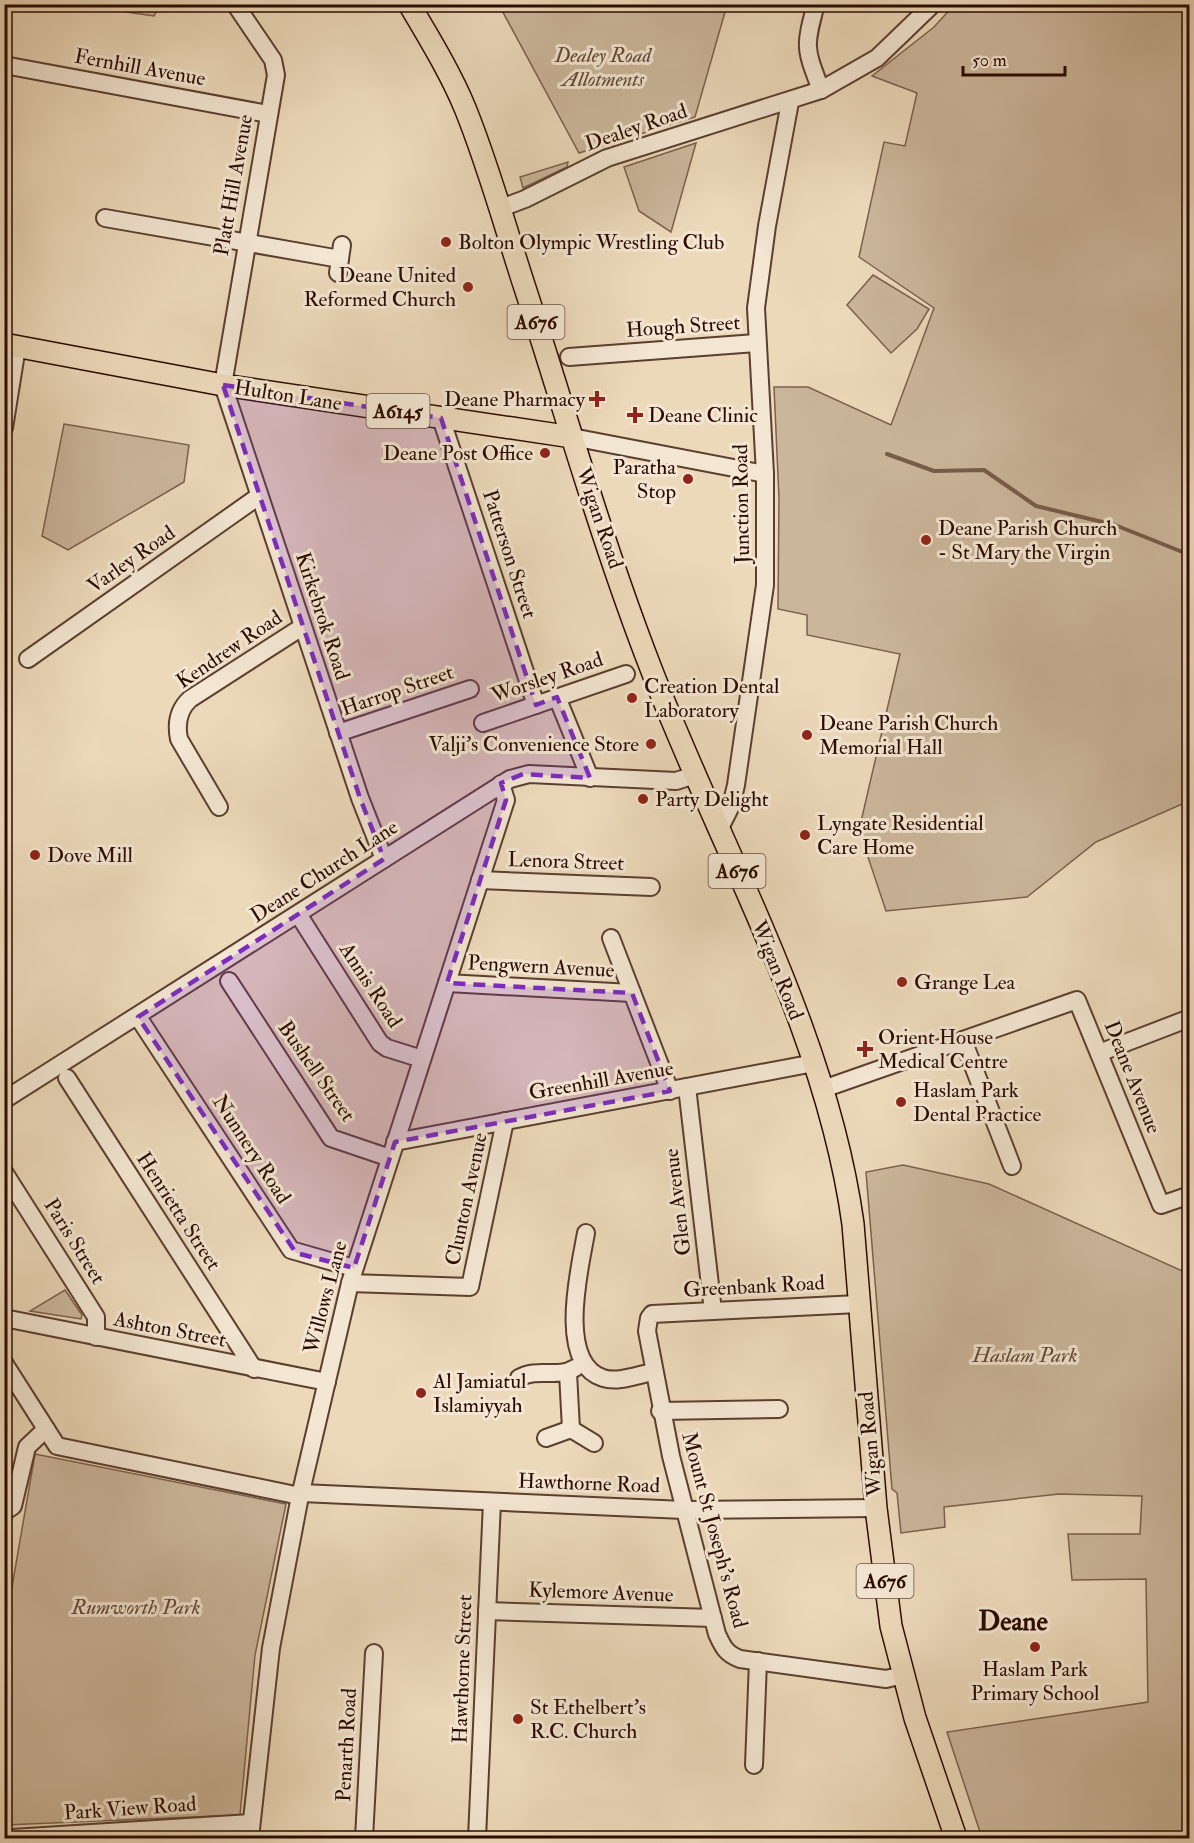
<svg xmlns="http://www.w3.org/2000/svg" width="1194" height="1843" font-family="'IM FELL Double Pica',serif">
  <rect width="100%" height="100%" fill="#ecd9ba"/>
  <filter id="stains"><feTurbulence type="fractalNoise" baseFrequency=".00333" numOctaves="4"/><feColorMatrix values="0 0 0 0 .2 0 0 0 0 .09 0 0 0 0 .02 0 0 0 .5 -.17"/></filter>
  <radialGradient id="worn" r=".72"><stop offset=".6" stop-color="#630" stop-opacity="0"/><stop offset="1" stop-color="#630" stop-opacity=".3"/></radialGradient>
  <!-- green -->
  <g fill="#cbb69b" stroke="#7b604e" stroke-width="1.5">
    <polygon points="955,4 1189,5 1189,801 1096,842 1027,897 886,911 859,830 900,654 807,635 807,615 778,609 779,498 774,387 808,387 891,425 934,308 859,257 884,142 905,146 917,93 872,76 934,27"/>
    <polygon points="77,5 160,5 154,16"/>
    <polygon points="499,5 727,5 695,117 579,153"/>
    <polygon points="696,143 671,232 639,211 624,167"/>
    <polygon points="568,162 567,167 523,188 520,177"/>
    <polygon points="873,275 929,309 917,329 891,353 847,305"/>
    <polygon points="64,424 189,445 184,482 68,550 42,536"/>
    <polygon points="903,1165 989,1184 1189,1274 1189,1838 982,1838 947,1732 1148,1702 1146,1579 1072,1580 1068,1534 1140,1534 1142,1496 1059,1494 944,1507 945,1527 901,1533 897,1493 892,1489 866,1172"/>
    <polygon points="65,1290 82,1315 81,1319 30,1311"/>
    <polygon points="35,1454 286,1504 255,1655 240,1815 5,1825 5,1627"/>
  </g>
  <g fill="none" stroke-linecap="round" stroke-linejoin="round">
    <!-- stream -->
    <polyline stroke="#775c4a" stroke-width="4" points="887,454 934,471 984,470 1036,506 1115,525 1190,555"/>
    <defs>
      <g id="minor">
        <polyline points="235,4 273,60 276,75 223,385 360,798 384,859"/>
        <path d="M816 4C804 48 805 48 821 90"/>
        <polyline points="4,65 268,114"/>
        <polyline points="501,208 525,199 607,158 821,90 877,58 933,4"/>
        <polyline points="105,218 340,259"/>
        <polyline points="338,273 342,245"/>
        <polyline points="569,357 756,343"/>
        <polyline points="441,418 536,705"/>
        <polyline points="4,428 17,347"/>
        <polyline points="572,437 765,474"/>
        <polyline points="28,659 259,496"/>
        <polyline points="557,697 590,778"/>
        <polyline points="483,723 626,674"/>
        <polyline points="338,733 470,689"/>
        <path d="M219 807 179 739C176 724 178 710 190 699L302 627"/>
        <polyline points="719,830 731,806 736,785 765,585 765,474 756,308 767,226 790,102"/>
        <polyline points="480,880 651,887"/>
        <polyline points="298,914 380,1043 387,1048 422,1059"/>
        <polyline points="611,938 670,1091"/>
        <polyline points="229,981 331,1138 390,1158"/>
        <polyline points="447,983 632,993"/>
        <polyline points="138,1017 291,1250 354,1268"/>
        <polyline points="963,1040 1012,1166"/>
        <polyline points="1099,1053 1190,1018"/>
        <polyline points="67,1078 254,1369"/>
        <polyline points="687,1087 713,1311"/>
        <polyline points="823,1089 1077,1000 1161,1205 1190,1195"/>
        <polyline points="4,1100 510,779 529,774 676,781 695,775"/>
        <polyline points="395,1142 814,1063"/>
        <polyline points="4,1172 96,1317 96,1337"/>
        <path d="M586 1233C580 1267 556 1363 603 1378 618 1383 637 1375 653 1372"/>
        <polyline points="350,1283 470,1287 505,1121"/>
        <path d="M858 1304 652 1314 649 1318 647 1331 671 1456 717 1634C723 1647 726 1654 740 1659L886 1679 903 1675"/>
        <polyline points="4,1318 327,1382"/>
        <polyline points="4,1363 57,1446 300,1496"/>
        <polyline points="568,1373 571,1429 594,1443"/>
        <path d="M519 1378C538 1367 557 1379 575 1368"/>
        <polyline points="660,1411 779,1409"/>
        <polyline points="546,1438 571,1429"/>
        <polyline points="301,1493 684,1510 876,1508"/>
        <polyline points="4,1512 13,1506 27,1447 46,1429"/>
        <polyline points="487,1611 713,1618"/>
        <polyline points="754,1765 758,1661"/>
        <polyline points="12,1838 251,1823"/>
        <polyline points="250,1838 271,1648 300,1496 350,1283 506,800 501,784"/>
        <polyline points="364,1838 374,1653"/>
        <polyline points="477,1838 492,1502"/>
      </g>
      <g id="major">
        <path d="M409 4C429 38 450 72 465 108 489 167 505 227 525 288 566 414 602 542 650 666 720 849 826 1028 853 1224L876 1508 891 1626 915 1718 956 1838"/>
        <polyline points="4,344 223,385 572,437"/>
      </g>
    </defs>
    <!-- minor casing -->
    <use href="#minor" stroke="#5b3e2f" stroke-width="20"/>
    <!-- major casing -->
    <use href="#major" stroke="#2b0a01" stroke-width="24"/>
    <!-- minor -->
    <use href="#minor" stroke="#f3e6d2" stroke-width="16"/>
    <!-- major -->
    <use href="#major" stroke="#ecd9ba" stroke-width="21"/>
  </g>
  <!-- marked area -->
  <path fill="#7b2cbf" fill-opacity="0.2" stroke="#7b2cbf" stroke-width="4.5" stroke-dasharray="12 8" stroke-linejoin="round" d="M223 385 441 418 536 705 557 697 590 778 523 774 501 783 506 800 447 983 632 993 670 1091 395 1142 354 1268 296 1253 138 1017 384 859 360 798Z"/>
  <!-- markers -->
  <g fill="#8f2418" stroke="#f3e6d2" stroke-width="2">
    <circle cx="446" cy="242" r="6"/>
    <circle cx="468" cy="287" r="6"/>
    <path d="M594 390h6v6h6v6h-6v6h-6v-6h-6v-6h6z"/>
    <path d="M632 406h6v6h6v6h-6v6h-6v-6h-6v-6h6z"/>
    <circle cx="545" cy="453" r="6"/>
    <circle cx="688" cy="479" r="6"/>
    <circle cx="926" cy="540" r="6"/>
    <circle cx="632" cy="698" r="6"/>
    <circle cx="807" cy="735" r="6"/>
    <circle cx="651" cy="744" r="6"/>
    <circle cx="643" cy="799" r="6"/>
    <circle cx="805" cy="835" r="6"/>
    <circle cx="35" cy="855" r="6"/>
    <circle cx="902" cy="982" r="6"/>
    <path d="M862 1040h6v6h6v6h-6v6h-6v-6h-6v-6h6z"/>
    <circle cx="901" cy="1102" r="6"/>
    <circle cx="421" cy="1393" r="6"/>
    <circle cx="1035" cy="1647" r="6"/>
    <circle cx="518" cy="1719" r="6"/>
  </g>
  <g text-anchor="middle" stroke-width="6" stroke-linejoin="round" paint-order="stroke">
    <!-- shield labels -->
    <g fill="#f3e6d2" stroke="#674c40" stroke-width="1.5">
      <rect x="507.5" y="305" width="57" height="34" rx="4.5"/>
      <rect x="366.5" y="394" width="63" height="34" rx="4.5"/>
      <rect x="708.5" y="854" width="57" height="34" rx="4.5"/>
      <rect x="856.5" y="1564" width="57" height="34" rx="4.5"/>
    </g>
    <g font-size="20" font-weight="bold" fill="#2b0a01">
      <text x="536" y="329">A676</text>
      <text x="398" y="418">A6145</text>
      <text x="737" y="878">A676</text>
      <text x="885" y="1588">A676</text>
    </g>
    <!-- park labels -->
    <g font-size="21" font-style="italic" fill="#634637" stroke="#f3e6d2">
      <text x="603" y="62">Dealey Road<tspan x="603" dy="24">Allotments</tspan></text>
      <text x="1025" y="1362">Haslam Park</text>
      <text x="136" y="1614">Rumworth Park</text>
    </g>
    <!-- street labels -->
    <g font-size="21" fill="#2b0a01" stroke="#f3e6d2">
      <text transform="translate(140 67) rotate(10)" y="7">Fernhill Avenue</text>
      <text transform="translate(636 127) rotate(-19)" y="7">Dealey Road</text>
      <text transform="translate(233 185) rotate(-80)" y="7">Platt Hill Avenue</text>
      <text transform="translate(683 326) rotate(-4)" y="7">Hough Street</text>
      <text transform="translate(288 395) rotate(9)" y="7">Hulton Lane</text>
      <text transform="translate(741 504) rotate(-91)" y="7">Junction Road</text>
      <text transform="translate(600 518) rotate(71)" y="7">Wigan Road</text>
      <text transform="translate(510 554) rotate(72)" y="7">Patterson Street</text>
      <text transform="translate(131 559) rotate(-35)" y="7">Varley Road</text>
      <text transform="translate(323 616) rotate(72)" y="7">Kirkebrok Road</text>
      <text transform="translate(229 649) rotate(-34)" y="7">Kendrew Road</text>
      <text transform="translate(547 677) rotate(-19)" y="7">Worsley Road</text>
      <text transform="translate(397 690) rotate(-19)" y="7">Harrop Street</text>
      <text transform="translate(566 861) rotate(2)" y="7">Lenora Street</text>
      <text transform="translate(324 871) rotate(-33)" y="7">Deane Church Lane</text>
      <text transform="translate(541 966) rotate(3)" y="7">Pengwern Avenue</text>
      <text transform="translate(778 970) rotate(68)" y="7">Wigan Road</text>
      <text transform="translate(371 985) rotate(57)" y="7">Annis Road</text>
      <text transform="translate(317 1071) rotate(55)" y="7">Bushell Street</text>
      <text transform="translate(1133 1077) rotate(68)" y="7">Deane Avenue</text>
      <text transform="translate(601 1080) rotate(-10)" y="7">Greenhill Avenue</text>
      <text transform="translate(252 1149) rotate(57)" y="7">Nunnery Road</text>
      <text transform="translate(466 1199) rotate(-78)" y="7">Clunton Avenue</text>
      <text transform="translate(677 1202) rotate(-97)" y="7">Glen Avenue</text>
      <text transform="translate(179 1211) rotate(57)" y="7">Henrietta Street</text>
      <text transform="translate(75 1241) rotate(58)" y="7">Paris Street</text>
      <text transform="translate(754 1286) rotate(-3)" y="7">Greenbank Road</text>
      <text transform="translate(325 1297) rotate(-75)" y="7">Willows Lane</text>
      <text transform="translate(170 1329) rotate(11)" y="7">Ashton Street</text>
      <text transform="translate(870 1444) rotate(-95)" y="7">Wigan Road</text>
      <text transform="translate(589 1483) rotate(2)" y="7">Hawthorne Road</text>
      <text transform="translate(715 1530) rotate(75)" y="7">Mount St Joseph's Road</text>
      <text transform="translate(601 1592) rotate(2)" y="7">Kylemore Avenue</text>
      <text transform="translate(462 1669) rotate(-88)" y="7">Hawthorne Street</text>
      <text transform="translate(346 1745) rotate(-87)" y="7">Penarth Road</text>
      <text transform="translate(130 1808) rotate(-4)" y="7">Park View Road</text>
    </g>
    <!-- poi labels -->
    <g font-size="21" fill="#2b0a01" stroke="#f3e6d2" text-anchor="start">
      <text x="458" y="249">Bolton Olympic Wrestling Club</text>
      <text x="456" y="282" text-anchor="end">Deane United<tspan x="456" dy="24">Reformed Church</tspan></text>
      <text x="585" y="406" text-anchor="end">Deane Pharmacy</text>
      <text x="648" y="422">Deane Clinic</text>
      <text x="533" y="460" text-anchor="end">Deane Post Office</text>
      <text x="676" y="474" text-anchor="end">Paratha<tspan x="676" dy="24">Stop</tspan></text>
      <text x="938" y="535">Deane Parish Church<tspan x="938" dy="24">- St Mary the Virgin</tspan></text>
      <text x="644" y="693">Creation Dental<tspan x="644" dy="24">Laboratory</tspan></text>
      <text x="819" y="730">Deane Parish Church<tspan x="819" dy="24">Memorial Hall</tspan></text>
      <text x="639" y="751" text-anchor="end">Valji's Convenience Store</text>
      <text x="655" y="806">Party Delight</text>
      <text x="817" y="830">Lyngate Residential<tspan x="817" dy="24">Care Home</tspan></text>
      <text x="47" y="862">Dove Mill</text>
      <text x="914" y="989">Grange Lea</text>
      <text x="878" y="1044">Orient House<tspan x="878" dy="24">Medical Centre</tspan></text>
      <text x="913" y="1097">Haslam Park<tspan x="913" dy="24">Dental Practice</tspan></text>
      <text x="433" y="1388">Al Jamiatul<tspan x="433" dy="24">Islamiyyah</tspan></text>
      <text x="1035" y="1676" text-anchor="middle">Haslam Park<tspan x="1035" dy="24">Primary School</tspan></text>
      <text x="530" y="1714">St Ethelbert's<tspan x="530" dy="24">R.C. Church</tspan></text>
    </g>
    <!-- district labels -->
    <g font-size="27" font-weight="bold" fill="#2b0a01" stroke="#f3e6d2">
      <text x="1013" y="1630">Deane</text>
    </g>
  </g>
  <!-- margin -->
  <rect width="1194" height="1843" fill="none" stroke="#ecd9ba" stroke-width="24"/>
  <rect x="6" y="6" width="1182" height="1831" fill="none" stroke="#2b0a01" stroke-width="3"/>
  <rect x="12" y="12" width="1170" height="1819" fill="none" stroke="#2b0a01" stroke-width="1.5"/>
  <!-- scale -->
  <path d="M963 66v9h102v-9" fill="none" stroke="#2b0a01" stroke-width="3"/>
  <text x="972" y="66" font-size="18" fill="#2b0a01" stroke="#f3e6d2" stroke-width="4.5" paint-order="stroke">50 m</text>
  <rect width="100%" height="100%" filter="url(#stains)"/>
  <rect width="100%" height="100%" fill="url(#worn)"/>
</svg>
